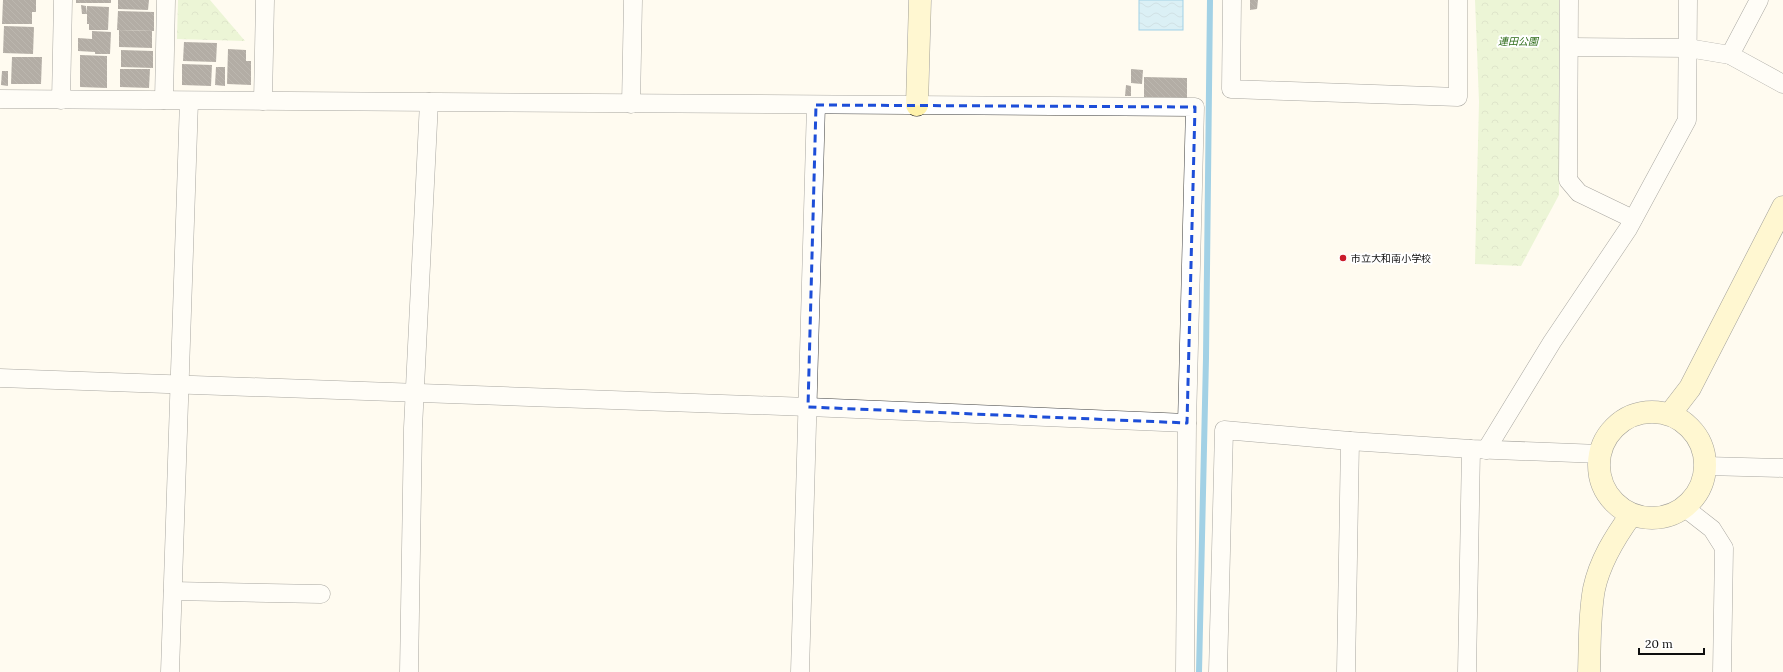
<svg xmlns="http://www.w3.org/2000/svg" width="1783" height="672" font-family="Lora,'Noto Sans JP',serif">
  <defs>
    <pattern id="park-crowns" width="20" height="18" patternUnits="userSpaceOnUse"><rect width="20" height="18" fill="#d5edb6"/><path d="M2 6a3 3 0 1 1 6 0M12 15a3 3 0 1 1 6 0" fill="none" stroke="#b6ca9b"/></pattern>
    <pattern id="water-waves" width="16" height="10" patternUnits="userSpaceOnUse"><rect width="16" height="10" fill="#b0e2fb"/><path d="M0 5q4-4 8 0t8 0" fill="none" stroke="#96c1d6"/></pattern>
    <pattern id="building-back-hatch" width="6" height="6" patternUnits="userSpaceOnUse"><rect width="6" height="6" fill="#584f4a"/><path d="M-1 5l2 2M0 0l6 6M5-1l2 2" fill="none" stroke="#6b6460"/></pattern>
  </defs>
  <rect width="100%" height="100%" fill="#fffbf0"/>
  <!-- park -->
  <g fill="url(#park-crowns)">
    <polygon points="178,0 210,0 245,41 177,39"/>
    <polygon points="1475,0 1559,0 1559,195 1521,266 1475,264 1479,102"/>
  </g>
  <!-- water -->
  <rect fill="url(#water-waves)" stroke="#319dd8" x="1139" y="0" width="44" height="30"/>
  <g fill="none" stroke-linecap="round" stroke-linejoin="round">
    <!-- stream -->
    <polyline stroke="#319dd8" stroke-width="6" points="1199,672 1206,358 1210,0"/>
  </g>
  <!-- building -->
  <g fill="url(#building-back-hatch)">
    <polygon points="3,0 36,0 36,12 32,12 32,24 2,24"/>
    <rect x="76" y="0" width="35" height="3"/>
    <polygon points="118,0 149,0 148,10 118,9"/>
    <polygon points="1250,0 1258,0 1257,9 1250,10"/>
    <polygon points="81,5 86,6 87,14 82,14"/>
    <polygon points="87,6 109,7 108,30 89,30 89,24 87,24"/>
    <polygon points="118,11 154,12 154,31 117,30"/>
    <polygon points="4,26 34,27 33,54 3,53"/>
    <polygon points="119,30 152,31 152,48 119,47"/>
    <polygon points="92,31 111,32 110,54 95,54 95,52 78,51 78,38 92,39"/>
    <polygon points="184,42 217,43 216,62 183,61"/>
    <polygon points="228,49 246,50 246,61 251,61 251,85 227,84"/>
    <polygon points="121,50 153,51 153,68 121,67"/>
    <polygon points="80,55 107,56 107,88 80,87"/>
    <polygon points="12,57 42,57 41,84 11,84"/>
    <polygon points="182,64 212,65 211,86 182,85"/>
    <polygon points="216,67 225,67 225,86 215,85"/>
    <polygon points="120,69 150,69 149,88 120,87"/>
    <polygon points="1131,69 1143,70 1142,84 1131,83"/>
    <polygon points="2,71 8,71 8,86 1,85"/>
    <polygon points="1144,77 1187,78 1187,98 1144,97"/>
    <polygon points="1126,85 1131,86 1131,96 1125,96"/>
  </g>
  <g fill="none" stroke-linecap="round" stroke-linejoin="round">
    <defs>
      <g id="street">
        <polyline points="1232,0 1231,89 1458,97 1458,0"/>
        <polyline points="1569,0 1568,180 1579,193 1633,219"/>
        <polyline points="1569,47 1688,48 1730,55 1783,84"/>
        <polyline points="1730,55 1759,0"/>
        <polyline points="0,99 1195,107 1187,423 1185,672"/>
        <polyline points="61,100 63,0"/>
        <polyline points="164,100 166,0"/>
        <polyline points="263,101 265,0"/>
        <polyline points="631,104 633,0"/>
        <polyline points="0,378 808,407 1187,423"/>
        <polyline points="1486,450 1552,342 1628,229 1687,120 1688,0"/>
        <polyline points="1706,466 1783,468"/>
        <polyline points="1685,508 1712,529 1724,548 1722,672"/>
        <polyline points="173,591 321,594"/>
        <polyline points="170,672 189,101"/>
        <polyline points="409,672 413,428 429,102"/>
        <polyline points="800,672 816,105"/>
        <polyline points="1218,672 1224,430 1350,441 1471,449 1600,454"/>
        <polyline points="1346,672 1350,441"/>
        <polyline points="1467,672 1471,449"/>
      </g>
      <g id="secondary">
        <polyline points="917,105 920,0"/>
        <circle cx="1652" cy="465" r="53"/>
        <polyline points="1670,414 1690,388 1783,207"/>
        <path d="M1589 672C1590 645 1589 616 1594 589 1600 561 1615 537 1631 515"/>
      </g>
    </defs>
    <!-- street casing -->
    <use href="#street" stroke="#414141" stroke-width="19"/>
    <!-- secondary casing -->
    <use href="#secondary" stroke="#303030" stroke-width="23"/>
    <!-- street -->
    <use href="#street" stroke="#fff" stroke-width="18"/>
    <!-- secondary -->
    <use href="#secondary" stroke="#fff2ab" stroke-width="22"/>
  </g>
  <!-- marked area -->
  <path d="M0 0H1783V672H0ZM816 105 1195 107 1187 423 808 407Z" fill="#fffbf0" fill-opacity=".55" fill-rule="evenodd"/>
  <path fill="none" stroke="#1d4ed8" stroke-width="3" stroke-dasharray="8 5" stroke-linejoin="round" d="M816 105 1195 107 1187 423 808 407Z"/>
  <!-- markers -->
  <circle fill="#ca1b2b" stroke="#fff" stroke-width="1.5" cx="1343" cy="258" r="4"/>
  <g text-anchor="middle" stroke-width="4" stroke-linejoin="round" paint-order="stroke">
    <!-- park labels -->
    <g font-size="10" font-style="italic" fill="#2e6c19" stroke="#fff">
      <text x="1518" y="45">連田公園</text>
    </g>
    <!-- poi labels -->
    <g font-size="10" fill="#0e0e0e" stroke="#fff" text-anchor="start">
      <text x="1351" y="262">市立大和南小学校</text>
    </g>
  </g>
  <!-- scale -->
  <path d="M1639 648v6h65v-6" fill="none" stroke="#0e0e0e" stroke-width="2"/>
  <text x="1645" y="648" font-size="12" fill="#0e0e0e" stroke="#ffffff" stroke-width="3" paint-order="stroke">20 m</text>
</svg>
